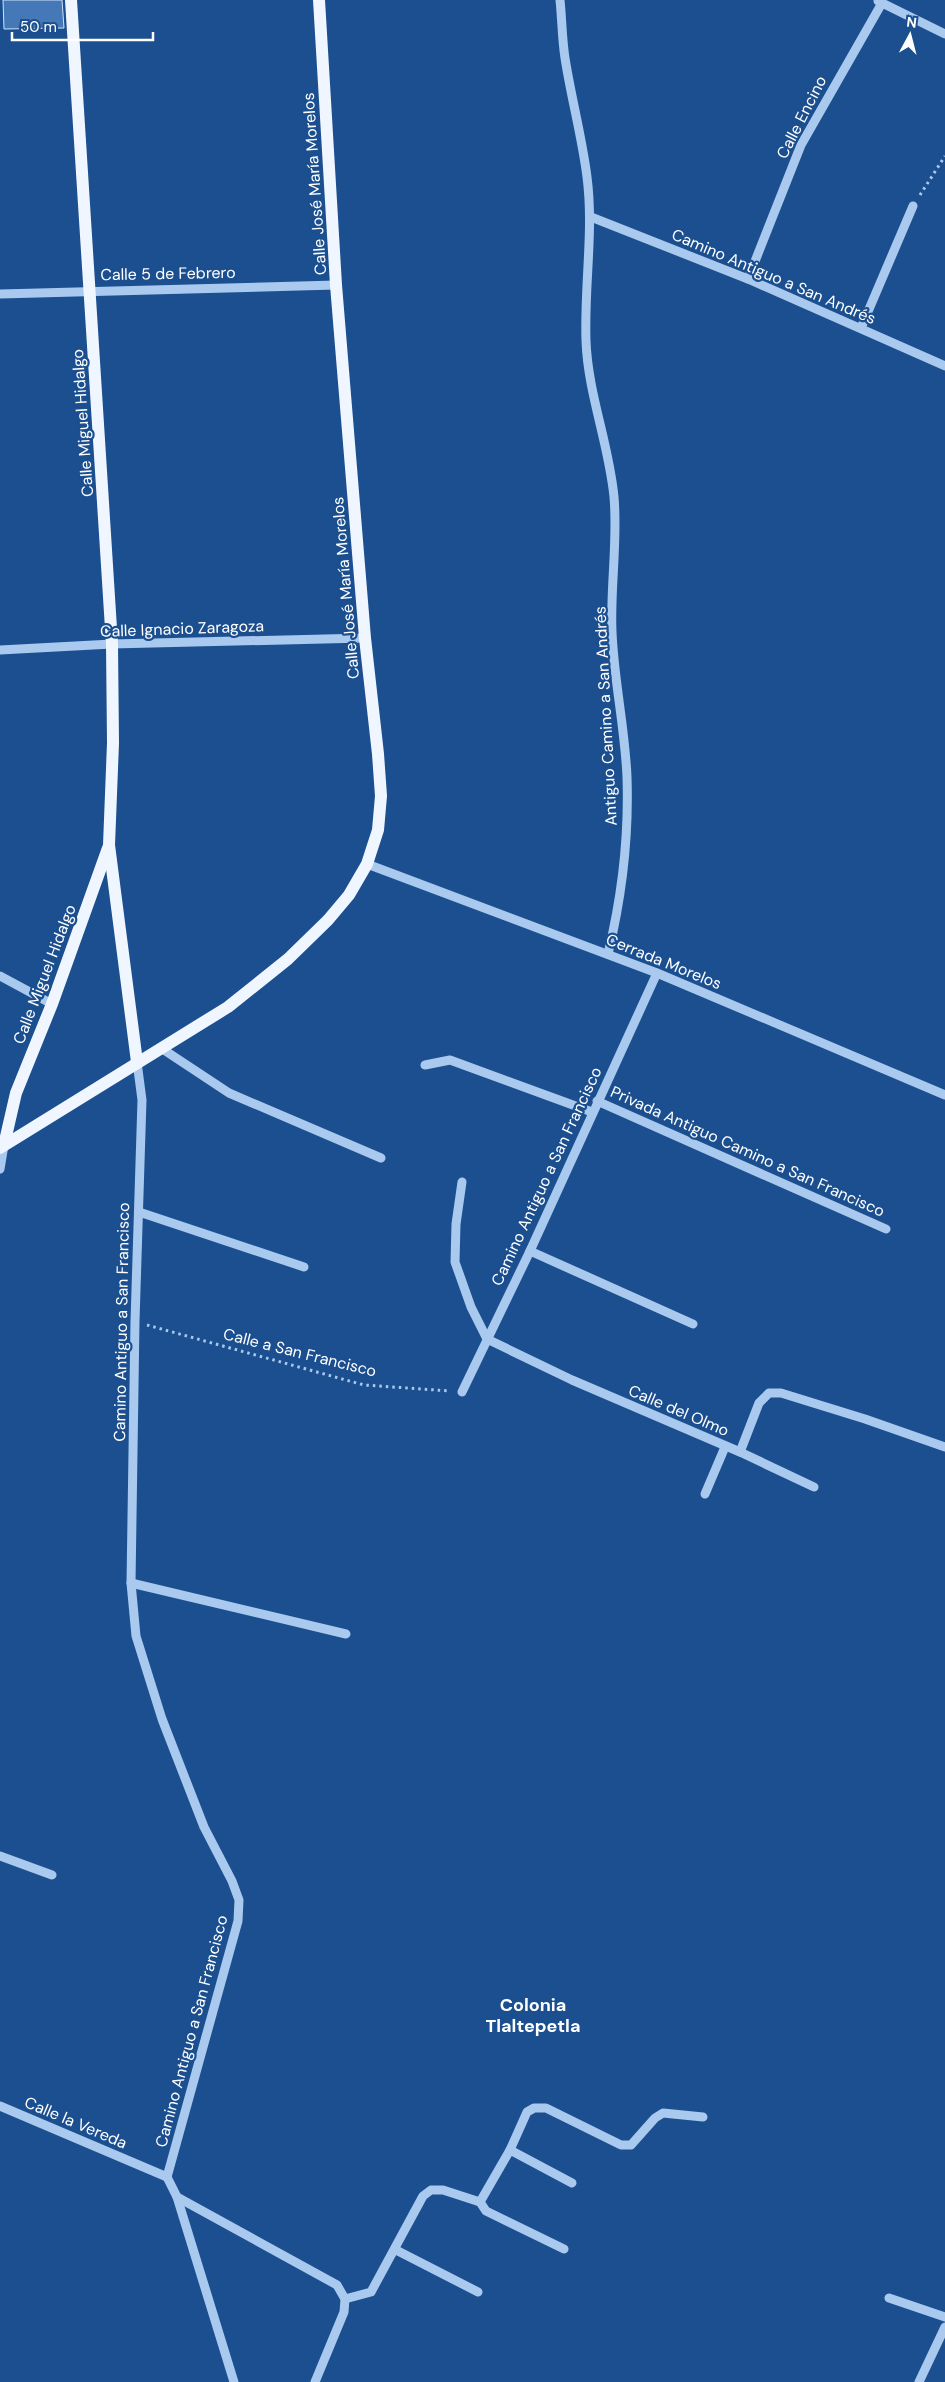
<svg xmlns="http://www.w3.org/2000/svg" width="945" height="2382" font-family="'DM Sans',sans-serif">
  <rect width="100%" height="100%" fill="#1b4f8f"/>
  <!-- building -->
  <polygon fill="#4478b7" stroke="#cfe3fa" points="3,0 62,0 64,28 4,29"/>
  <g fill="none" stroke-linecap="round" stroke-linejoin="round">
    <!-- path -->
    <g stroke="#a9c9ee" stroke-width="3" stroke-dasharray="2.5 4" stroke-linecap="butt">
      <polyline points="920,195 945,156"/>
      <polyline points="147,1325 364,1385 450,1391"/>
    </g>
    <!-- minor -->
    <g stroke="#a9c9ee" stroke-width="9">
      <path d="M560 0C562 19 562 39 565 58 571 97 582 137 587 177 594 231 584 286 586 341 588 394 609 444 614 497 618 542 610 587 612 632 614 681 625 728 627 777 629 836 622 896 608 954"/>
      <polyline points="878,1 945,34"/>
      <polyline points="591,217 748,279 945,366"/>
      <polyline points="748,279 801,145 882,3"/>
      <polyline points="0,294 336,285"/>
      <polyline points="861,328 913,206"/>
      <polyline points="0,650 112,644 365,638"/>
      <polyline points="367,864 657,973 945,1095"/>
      <polyline points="0,976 52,1004"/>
      <polyline points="161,1048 229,1093 381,1158"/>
      <polyline points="137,1062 142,1100 135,1321 131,1583 136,1636 162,1719 204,1827 232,1881 239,1900 238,1921 167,2177"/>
      <polyline points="425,1065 450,1060 592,1112"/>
      <polyline points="597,1101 886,1229"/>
      <polyline points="0,1169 4,1145"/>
      <polyline points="462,1182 456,1224 455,1262 471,1307 487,1339 572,1380 740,1452 814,1487"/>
      <polyline points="139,1212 304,1267"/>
      <polyline points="530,1251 693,1324"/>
      <polyline points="462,1392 530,1251 657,973"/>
      <polyline points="740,1452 759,1403 769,1393 781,1393 865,1419 945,1447"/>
      <polyline points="705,1494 725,1447"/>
      <polyline points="131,1583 346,1634"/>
      <polyline points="0,1856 52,1875"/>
      <polyline points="0,2106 167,2177"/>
      <polyline points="510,2150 572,2183"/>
      <polyline points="167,2177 177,2197 234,2382"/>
      <polyline points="177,2197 337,2285 345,2299 344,2312 315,2382"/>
      <polyline points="480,2202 510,2150 527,2112 534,2108 546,2108 621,2145 631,2145 655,2118 663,2113 703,2117"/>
      <polyline points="480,2202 486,2211 564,2249"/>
      <polyline points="396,2250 478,2292"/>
      <polyline points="889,2298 945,2317"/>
      <polyline points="345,2299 371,2292 423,2196 431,2190 443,2190 480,2202"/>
      <polyline points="919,2382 945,2327"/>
    </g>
    <!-- major -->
    <g stroke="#f0f6ff" stroke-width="12">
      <polyline points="71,0 112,644 113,743 109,845 137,1062"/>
      <polyline points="4,1145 16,1093 52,1004 108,848"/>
      <polyline points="0,1148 228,1007 288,959 328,920 349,895 367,864 378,830 381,796 378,754 365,638 336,285 319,0"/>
    </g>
  </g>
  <g text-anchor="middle" stroke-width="4.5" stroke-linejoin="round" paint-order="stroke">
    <!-- street labels -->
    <g font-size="16" fill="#fff" stroke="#1b4f8f">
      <text transform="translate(801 117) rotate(-63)" y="6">Calle Encino</text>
      <text transform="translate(314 184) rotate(-94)" y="6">Calle José María Morelos</text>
      <text transform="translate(168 273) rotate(-1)" y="6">Calle 5 de Febrero</text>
      <text transform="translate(774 276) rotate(23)" y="6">Camino Antiguo a San Andrés</text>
      <text transform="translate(82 423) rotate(-94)" y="6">Calle Miguel Hidalgo</text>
      <text transform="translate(345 588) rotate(-95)" y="6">Calle José María Morelos</text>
      <text transform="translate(182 628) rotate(-2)" y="6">Calle Ignacio Zaragoza</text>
      <text transform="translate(605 716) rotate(-93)" y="6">Antiguo Camino a San Andrés</text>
      <text transform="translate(664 961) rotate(22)" y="6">Cerrada Morelos</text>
      <text transform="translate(44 974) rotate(-69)" y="6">Calle Miguel Hidalgo</text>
      <text transform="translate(748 1151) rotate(24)" y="6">Privada Antiguo Camino a San Francisco</text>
      <text transform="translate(546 1176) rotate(-65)" y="6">Camino Antiguo a San Francisco</text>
      <text transform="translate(121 1322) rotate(-89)" y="6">Camino Antiguo a San Francisco</text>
      <text transform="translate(300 1352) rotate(14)" y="6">Calle a San Francisco</text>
      <text transform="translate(679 1410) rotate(23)" y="6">Calle del Olmo</text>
      <text transform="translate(191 2031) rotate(-75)" y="6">Camino Antiguo a San Francisco</text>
      <text transform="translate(76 2122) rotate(23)" y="6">Calle la Vereda</text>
    </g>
    <!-- neighbourhood labels -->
    <g font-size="18" font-weight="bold" fill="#fff" stroke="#1b4f8f">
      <text x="533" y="2011">Colonia<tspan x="533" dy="21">Tlaltepetla</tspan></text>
    </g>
  </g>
  <!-- north arrow -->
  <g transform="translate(910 35) rotate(7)" stroke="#1b4f8f" stroke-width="4" paint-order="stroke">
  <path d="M0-4L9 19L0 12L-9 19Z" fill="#ffffff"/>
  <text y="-8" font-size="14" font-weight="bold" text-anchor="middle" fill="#ffffff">N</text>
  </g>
  <!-- scale -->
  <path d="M12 32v8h141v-8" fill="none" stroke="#ffffff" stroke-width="2.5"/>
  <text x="20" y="32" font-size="15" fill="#ffffff" stroke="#1b4f8f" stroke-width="4" paint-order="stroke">50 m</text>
</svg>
